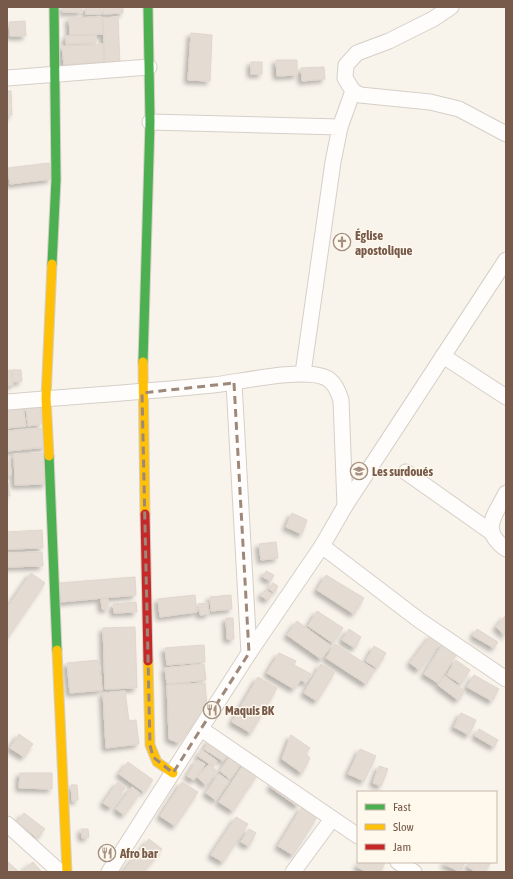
<svg xmlns="http://www.w3.org/2000/svg" width="513" height="879" font-family="'Asap Condensed',sans-serif">
  <defs>
    <filter id="shadow"><feDropShadow dx="-3.5" dy="3.5" stdDeviation="2" flood-color="#0004"/></filter>
  </defs>
  <rect width="100%" height="100%" fill="#f8f3eb"/>
  <!-- building -->
  <g fill="#e4dbd3" stroke="#e1d6cd" filter="url(#shadow)">
    <rect x="63" y="7" width="19" height="5"/>
    <rect x="86" y="7" width="15" height="7"/>
    <polygon points="103,7 123,7 123,13 103,14"/>
    <polygon points="102,17 103,34 70,35 69,18"/>
    <polygon points="118,17 120,65 105,66 103,18"/>
    <polygon points="25,21 26,36 10,36 9,22"/>
    <polygon points="191,33 212,35 210,81 188,80"/>
    <polygon points="96,35 96,43 66,44 66,36"/>
    <polygon points="103,44 104,62 64,65 62,46"/>
    <polygon points="276,60 297,60 297,75 277,76"/>
    <rect x="251" y="62" width="11" height="12"/>
    <polygon points="324,67 325,79 302,81 301,68"/>
    <polygon points="7,91 11,91 12,115 7,116"/>
    <polygon points="49,163 51,179 10,184 8,168"/>
    <polygon points="11,370 13,385 7,386 7,371"/>
    <polygon points="12,370 21,370 22,381 13,382"/>
    <polygon points="22,403 26,426 7,428 7,405"/>
    <polygon points="40,405 42,424 28,426 26,407"/>
    <polygon points="44,428 46,447 8,451 7,431"/>
    <polygon points="45,453 46,484 15,485 14,454"/>
    <polygon points="7,461 10,461 11,475 7,475"/>
    <polygon points="7,477 10,496 7,496"/>
    <polygon points="292,513 307,520 302,534 286,527"/>
    <polygon points="42,530 43,548 7,549 7,532"/>
    <polygon points="276,542 278,558 261,560 259,544"/>
    <polygon points="42,552 43,566 7,567 7,553"/>
    <polygon points="266,571 274,575 271,581 263,577"/>
    <polygon points="31,573 45,583 8,637 7,608"/>
    <polygon points="326,575 364,598 354,614 317,590"/>
    <polygon points="135,577 136,595 61,602 59,583"/>
    <polygon points="273,583 278,586 275,592 269,589"/>
    <polygon points="265,590 272,594 268,600 261,596"/>
    <polygon points="195,595 197,612 160,617 158,599"/>
    <polygon points="231,595 232,609 211,611 210,597"/>
    <polygon points="101,599 108,599 108,609 102,609"/>
    <polygon points="136,602 137,612 114,613 113,604"/>
    <polygon points="208,603 209,614 200,615 198,604"/>
    <polygon points="317,611 343,628 333,643 308,626"/>
    <polygon points="506,615 506,636 496,627"/>
    <polygon points="226,618 233,618 234,639 227,639"/>
    <polygon points="297,621 331,646 321,659 287,635"/>
    <polygon points="135,627 137,688 105,689 103,628"/>
    <polygon points="349,629 361,637 355,648 342,640"/>
    <polygon points="477,629 498,642 494,648 473,636"/>
    <polygon points="431,635 440,642 419,670 410,663"/>
    <polygon points="445,641 459,650 438,683 424,674"/>
    <polygon points="335,644 375,670 366,684 326,658"/>
    <polygon points="204,645 205,662 167,665 165,648"/>
    <polygon points="374,646 386,653 377,668 366,661"/>
    <polygon points="279,653 296,661 294,665 311,674 306,683 301,680 294,689 267,673"/>
    <polygon points="99,660 102,690 70,693 67,663"/>
    <polygon points="456,660 470,670 461,684 447,675"/>
    <polygon points="204,664 206,680 167,684 165,668"/>
    <polygon points="321,664 335,672 317,701 304,693"/>
    <polygon points="474,675 499,689 492,701 467,687"/>
    <polygon points="445,676 465,691 458,700 438,685"/>
    <polygon points="258,677 277,688 251,733 232,722"/>
    <polygon points="205,683 207,706 179,743 169,739 167,685"/>
    <polygon points="125,691 129,721 136,720 139,744 106,748 103,693"/>
    <polygon points="461,713 476,720 469,735 454,727"/>
    <polygon points="479,729 498,740 494,747 475,736"/>
    <polygon points="19,734 33,744 24,757 10,748"/>
    <polygon points="291,735 310,748 306,754 310,758 302,773 282,759"/>
    <polygon points="210,739 229,752 223,761 204,749"/>
    <polygon points="360,749 376,756 364,781 348,774"/>
    <polygon points="202,750 217,761 213,766 198,756"/>
    <polygon points="233,752 244,760 230,779 220,771"/>
    <polygon points="197,760 205,764 194,780 187,776"/>
    <polygon points="246,761 260,770 233,811 219,802"/>
    <polygon points="128,762 153,780 144,792 119,774"/>
    <polygon points="209,764 217,771 206,785 197,777"/>
    <polygon points="379,766 388,769 381,786 373,783"/>
    <polygon points="20,773 52,773 52,789 19,788"/>
    <polygon points="219,774 229,781 216,800 206,793"/>
    <polygon points="275,781 302,800 297,806 270,787"/>
    <polygon points="118,782 125,788 111,808 103,803"/>
    <polygon points="182,782 198,792 175,826 160,816"/>
    <polygon points="71,785 77,785 78,800 72,801"/>
    <polygon points="132,787 140,793 124,815 116,809"/>
    <polygon points="302,807 317,817 293,855 278,846"/>
    <polygon points="24,813 45,829 37,838 17,822"/>
    <polygon points="236,817 248,824 223,862 211,855"/>
    <polygon points="81,829 88,829 89,837 82,838"/>
    <polygon points="249,829 256,833 249,846 241,842"/>
    <polygon points="149,839 162,849 143,872 123,872"/>
    <polygon points="8,862 18,871 16,872 7,872"/>
    <polygon points="33,862 41,871 21,872"/>
    <polygon points="360,862 384,862 385,863 380,872 367,872 357,867"/>
    <polygon points="445,862 465,862 460,872 444,864"/>
    <polygon points="471,862 491,862 485,872 476,872 468,867"/>
  </g>
  <g fill="none" stroke-linecap="round" stroke-linejoin="round">
    <defs>
      <g id="street">
        <polyline points="451,7 433,19 389,41 357,53 346,65 345,78 353,91 360,95 430,102 459,109 506,134"/>
        <polyline points="7,78 149,67"/>
        <polyline points="150,122 340,127 333,162 303,373"/>
        <polyline points="340,127 353,91"/>
        <polyline points="443,356 506,397"/>
        <polyline points="234,383 249,653"/>
        <path d="M7 402C76 396 144 392 213 385 240 382 300 368 324 377 334 380 338 391 341 400L345 506"/>
        <polyline points="406,472 491,532"/>
        <path d="M506 493C494 517 480 530 506 549"/>
        <polyline points="322,546 419,620 506,679"/>
        <polyline points="201,729 358,836"/>
        <polyline points="7,824 60,872"/>
        <polyline points="398,862 414,872"/>
        <polyline points="109,872 249,653 322,546 345,506 506,260"/>
        <polyline points="293,872 332,819"/>
      </g>
      <g id="fast">
        <polyline points="52,264 56,180 54,7"/>
        <polyline points="143,362 150,122 148,7"/>
        <polyline points="49,456 57,650"/>
      </g>
      <g id="slow">
        <polyline points="143,362 145,514"/>
        <polyline points="49,456 46,398 52,264"/>
        <polyline points="57,650 67,872"/>
        <polyline points="148,661 150,745 157,762 173,773"/>
      </g>
      <polyline id="jam" points="145,514 148,661"/>
    </defs>
    <!-- street casing -->
    <use href="#street" stroke="#d6cfc8" stroke-width="17"/>
    <!-- fast casing -->
    <use href="#fast" stroke="#d7cfc8" stroke-width="11"/>
    <!-- slow casing -->
    <use href="#slow" stroke="#d7cfc8" stroke-width="11"/>
    <!-- jam casing -->
    <use href="#jam" stroke="#d7cfc8" stroke-width="11"/>
    <!-- street -->
    <use href="#street" stroke="#fefdfc" stroke-width="15"/>
    <!-- fast -->
    <use href="#fast" stroke="#4caf50" stroke-width="9"/>
    <!-- slow -->
    <use href="#slow" stroke="#ffc107" stroke-width="9"/>
    <!-- jam -->
    <use href="#jam" stroke="#c62828" stroke-width="9"/>
  </g>
  <!-- marked area -->
  <path fill="none" stroke="#9d887a" stroke-width="3" stroke-dasharray="8 5" stroke-linejoin="round" d="M234 383 249 653 173 773 153 757 150 745 142 393Z"/>
  <!-- icons -->
  <defs>
    <symbol id="church-ring" viewBox="-11 -11 22 22"><circle r="9.5" fill="#fff8ed" stroke="#a49082" stroke-width="1.5"/><path d="M-1.2-6h2.4v3.5h3.3v2.4h-3.3V6h-2.4V-.1h-3.3v-2.4h3.3Z" fill="#a49082"/></symbol>
    <symbol id="school-ring" viewBox="-11 -11 22 22"><circle r="9.5" fill="#fff8ed" stroke="#a49082" stroke-width="1.5"/><path d="M0-5L7-2L0 1L-7-2ZM-4 1L0 2.5L4 1V4Q0 6-4 4Z" fill="#a49082"/></symbol>
    <symbol id="restaurant-ring" viewBox="-11 -11 22 22"><circle r="9.5" fill="#fff8ed" stroke="#a49082" stroke-width="1.5"/><path d="M-5-6h1v4h1v-4h1v4h1v-4h1v5L-1.5 .5V6h-2V.5L-5-1ZM5-6V6H3V1.5H1.5Q1.5-4 5-6Z" fill="#a49082"/></symbol>
  </defs>
  <g fill-rule="evenodd">
    <use href="#church-ring" x="332" y="232" width="20" height="20"/>
    <use href="#school-ring" x="349" y="461" width="20" height="20"/>
    <use href="#restaurant-ring" x="202" y="700" width="20" height="20"/>
    <use href="#restaurant-ring" x="97" y="843" width="20" height="20"/>
  </g>
  <g text-anchor="middle" stroke-width="3" stroke-linejoin="round" paint-order="stroke">
    <!-- poi labels -->
    <g font-size="13" font-weight="bold" fill="#775a4a" stroke="#fff8ed" text-anchor="start">
      <text x="355" y="240">Église<tspan x="355" dy="15">apostolique</tspan></text>
      <text x="372" y="476">Les surdoués</text>
      <text x="225" y="715">Maquis BK</text>
      <text x="120" y="858">Afro bar</text>
    </g>
  </g>
  <!-- border -->
  <rect width="513" height="879" fill="none" stroke="#775a4a" stroke-width="16"/>
  <!-- legend -->
  <rect x="357" y="791" width="140" height="72" fill="#fff8ed" stroke="#c9b9ac"/>
  <rect x="365" y="804" width="20" height="6" fill="#4caf50" stroke="#c9b9ac"/>
  <text x="393" y="811" font-size="12" fill="#775a4a">Fast</text>
  <rect x="365" y="824" width="20" height="6" fill="#ffc107" stroke="#c9b9ac"/>
  <text x="393" y="831" font-size="12" fill="#775a4a">Slow</text>
  <rect x="365" y="844" width="20" height="6" fill="#c62828" stroke="#c9b9ac"/>
  <text x="393" y="851" font-size="12" fill="#775a4a">Jam</text>
</svg>
